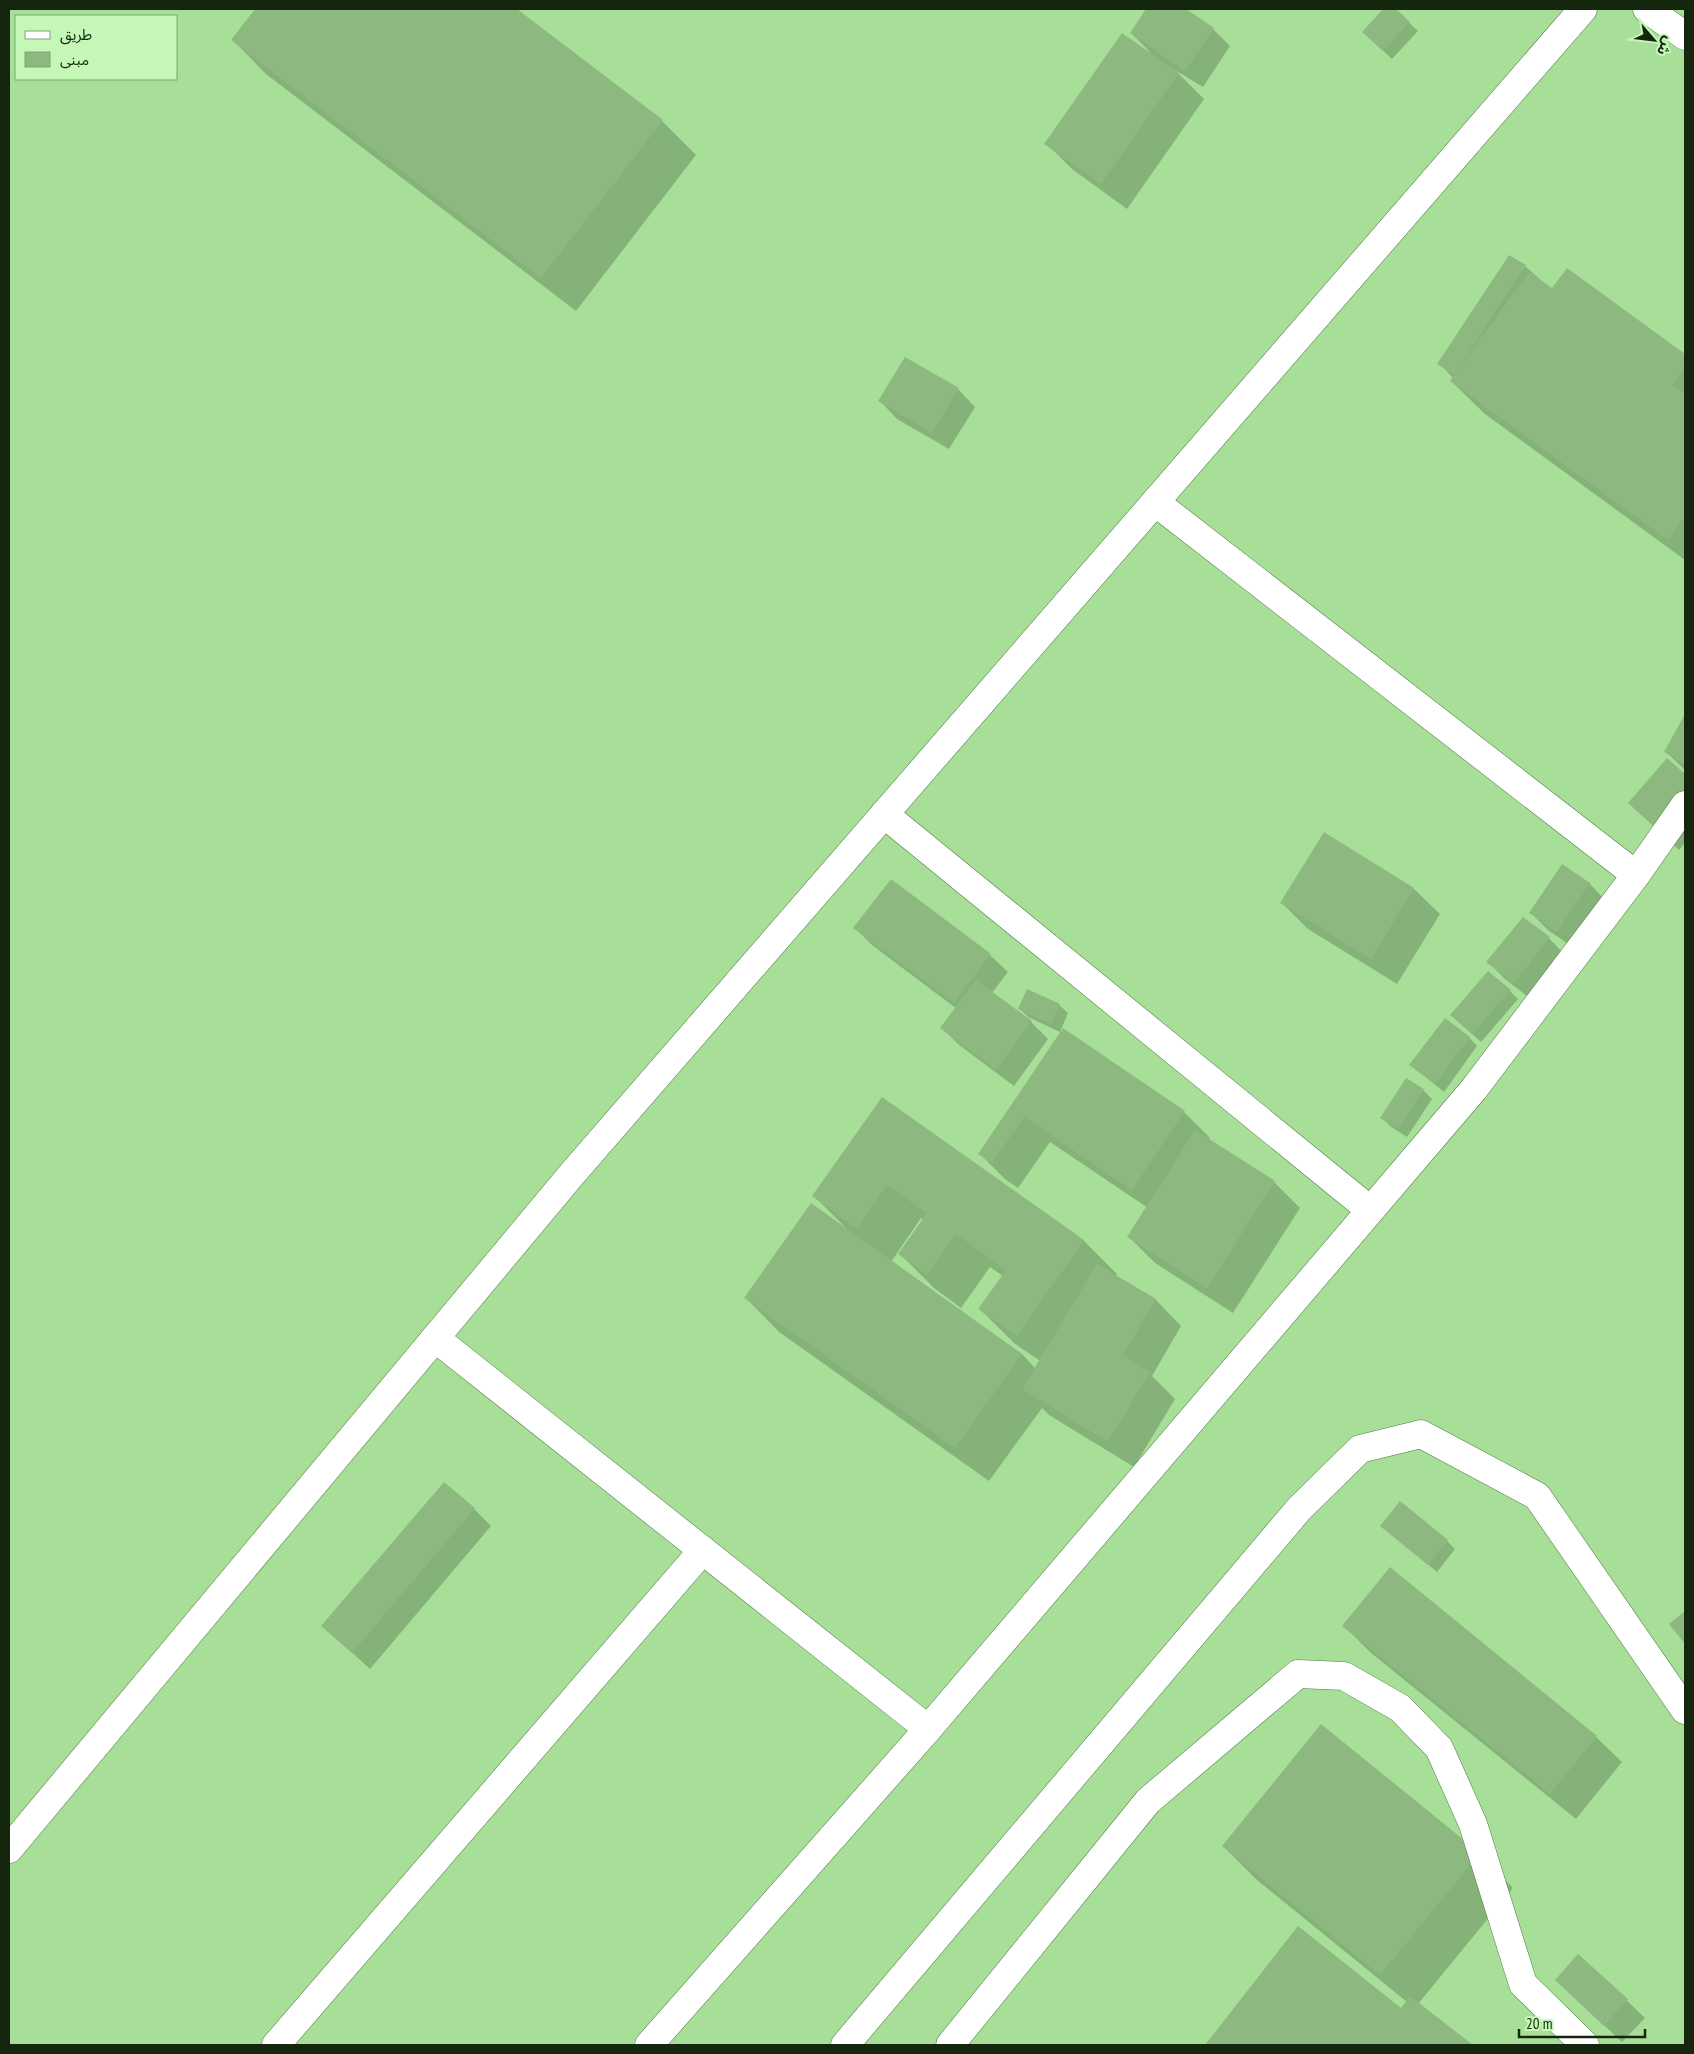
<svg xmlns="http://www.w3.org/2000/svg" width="1694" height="2054" font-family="'PT Sans Narrow','Noto Sans Arabic',sans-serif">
  <rect width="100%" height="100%" fill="#b8eaaa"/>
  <!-- built -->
  <path fill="#a7df98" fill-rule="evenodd" d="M9 9H1685V2045H9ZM16 16H176V79H16Z"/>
  <!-- shadow -->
  <g fill="#0003" fill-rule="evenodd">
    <polygon points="257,9 515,9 662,121 696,155 576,311 266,74 233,40"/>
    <polygon points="1148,9 1183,9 1213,29 1230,46 1203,87 1175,70 1204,99 1127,209 1072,169 1046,143 1150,52 1131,33"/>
    <polygon points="1384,9 1394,9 1418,31 1392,59 1363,32"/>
    <polygon points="1510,256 1525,266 1552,290 1567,270 1685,356 1685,560 1485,414 1451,381 1453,378 1439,363"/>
    <polygon points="958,389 975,407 949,449 897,419 880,401"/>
    <polygon points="1685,717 1685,770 1666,752"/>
    <polygon points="1667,760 1685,776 1685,843 1679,850 1630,803"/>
    <polygon points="1562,866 1590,884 1607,902 1575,949 1548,930 1530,912"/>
    <polygon points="1414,889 1440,914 1397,984 1308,929 1282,903"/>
    <polygon points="855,928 990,955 1008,972 992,993 1031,1022 1048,1039 1014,1086 959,1045 942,1028 957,1009 872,945"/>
    <polygon points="1549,938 1566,956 1532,1000 1505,979 1488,962"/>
    <polygon points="1510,991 1518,999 1481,1042 1460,1023"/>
    <polygon points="1059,1005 1068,1013 1060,1032 1028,1017 1020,1009"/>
    <polygon points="1063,1030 1184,1112 1210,1138 1208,1140 1274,1182 1300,1208 1233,1313 1155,1263 1129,1237 1148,1208 1050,1142 1018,1188 1006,1180 980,1154"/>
    <polygon points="1469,1037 1477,1046 1444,1092 1411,1065"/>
    <polygon points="1406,1079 1423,1090 1432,1099 1407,1137 1390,1126 1382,1118"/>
    <path d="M883 1098 1084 1241 1117 1274 1116 1277 1156 1300 1181 1326 1152 1376 1175 1399 1134 1467 1049 1415 1042 1408 989 1481 779 1332 746 1298 845 1227 814 1196ZM921 1218 924 1220 900 1254 934 1288 961 1308 990 1267 1003 1276 980 1309 1014 1343 1040 1361 1036 1369 1022 1354 891 1262Z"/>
    <polygon points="474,1509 491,1526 370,1669 323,1626"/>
    <polygon points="1382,1526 1447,1541 1455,1549 1437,1572"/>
    <polygon points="1344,1626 1596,1737 1622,1762 1576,1819 1370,1652"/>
    <polygon points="1223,1846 1479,1854 1513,1888 1418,2004 1471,2045 1206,2045 1298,1928 1402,2010 1407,2002 1257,1880"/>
    <polygon points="1579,1955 1645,2018 1622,2042 1556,1980"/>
  </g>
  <!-- building -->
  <g fill="#8db981">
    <polygon points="255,9 517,9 663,120 541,278 231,40"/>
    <polygon points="1146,9 1186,9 1214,28 1185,71 1130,33"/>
    <polygon points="1383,9 1396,9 1410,22 1383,51 1362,32"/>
    <polygon points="1122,33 1179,73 1101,184 1044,144"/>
    <polygon points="1509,255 1526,265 1456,372 1529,272 1552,288 1567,268 1685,354 1685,367 1672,385 1685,394 1685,516 1668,540 1450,381 1454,375 1437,364"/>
    <polygon points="905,357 959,388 932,433 878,401"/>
    <polygon points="1685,714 1685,764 1664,752"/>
    <polygon points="1667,758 1685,774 1685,806 1661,833 1628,803"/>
    <polygon points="1324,832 1414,888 1371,959 1280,903"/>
    <polygon points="1562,864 1590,883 1557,932 1529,913"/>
    <polygon points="891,879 991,954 954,1003 853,928"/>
    <polygon points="1523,917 1550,937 1514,983 1486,962"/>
    <polygon points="1488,971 1511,990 1472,1034 1450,1015"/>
    <polygon points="976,980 1032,1021 996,1070 940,1028"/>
    <polygon points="1027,989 1060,1004 1051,1024 1018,1009"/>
    <polygon points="1445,1018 1470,1037 1435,1084 1409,1065"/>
    <polygon points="1063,1028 1185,1111 1132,1190 1024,1117 992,1163 978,1154"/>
    <polygon points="1406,1078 1424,1089 1398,1129 1380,1118"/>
    <polygon points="882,1097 1084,1240 1017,1336 978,1309 1006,1270 956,1234 927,1275 898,1254 927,1213 887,1185 857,1229 812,1196"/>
    <polygon points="1195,1130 1275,1181 1207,1288 1127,1237"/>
    <polygon points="811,1203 1022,1354 955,1448 744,1298"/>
    <polygon points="1097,1264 1156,1299 1123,1355 1150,1372 1108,1442 1022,1389"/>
    <polygon points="444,1482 475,1508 352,1653 321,1626"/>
    <polygon points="1400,1501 1448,1540 1428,1565 1380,1526"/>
    <polygon points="1390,1567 1597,1736 1550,1794 1342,1626"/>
    <polygon points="1685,1611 1685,1644 1669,1624"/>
    <polygon points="1321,1724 1480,1853 1380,1975 1222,1846"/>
    <polygon points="1298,1926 1401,2008 1410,1996 1473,2045 1205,2045"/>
    <polygon points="1578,1954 1628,1999 1604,2026 1555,1980"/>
  </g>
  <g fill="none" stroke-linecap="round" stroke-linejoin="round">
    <defs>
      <g id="minor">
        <polyline points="1647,9 1685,36"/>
        <polyline points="1155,502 1636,875"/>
        <polyline points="884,814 1370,1210"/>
        <polyline points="435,1338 928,1729"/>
        <polyline points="9,1849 572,1174 1583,9"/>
        <polyline points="276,2045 703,1550"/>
        <polyline points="649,2045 928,1729 1474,1089 1636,875 1685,805"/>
        <polyline points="845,2045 1299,1509 1360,1449 1421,1434 1537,1496 1685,1710"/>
        <polyline points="950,2045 1148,1801 1298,1674 1344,1676 1400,1708 1439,1748 1473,1824 1523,1984 1585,2045"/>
      </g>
    </defs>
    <!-- minor casing -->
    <use href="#minor" stroke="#4f7d42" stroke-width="29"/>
    <!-- minor -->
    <use href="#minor" stroke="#fff" stroke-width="28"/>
  </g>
  <!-- border -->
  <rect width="1694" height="2054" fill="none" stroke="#14270e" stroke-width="20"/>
  <!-- legend -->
  <rect x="15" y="15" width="162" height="65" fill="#c5f8b6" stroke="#7ea473"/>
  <rect x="25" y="31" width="25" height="8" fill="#ffffff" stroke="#7ea473"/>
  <text x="60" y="40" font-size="15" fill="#14270e">طريق</text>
  <rect x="25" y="52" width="25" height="15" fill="#8db981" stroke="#7ea473"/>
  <text x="60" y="65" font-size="15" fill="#14270e">مبنى</text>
  <!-- north arrow -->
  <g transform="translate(1654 40) rotate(118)" stroke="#c5f8b6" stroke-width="4" paint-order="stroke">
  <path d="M0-4L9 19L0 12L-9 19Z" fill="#14270e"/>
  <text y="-8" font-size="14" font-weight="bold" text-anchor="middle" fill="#14270e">ش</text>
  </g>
  <!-- scale -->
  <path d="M1519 2029v8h126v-8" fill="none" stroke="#14270e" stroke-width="2.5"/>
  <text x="1526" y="2029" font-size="15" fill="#14270e" stroke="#c5f8b6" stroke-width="4" paint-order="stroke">20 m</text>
</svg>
